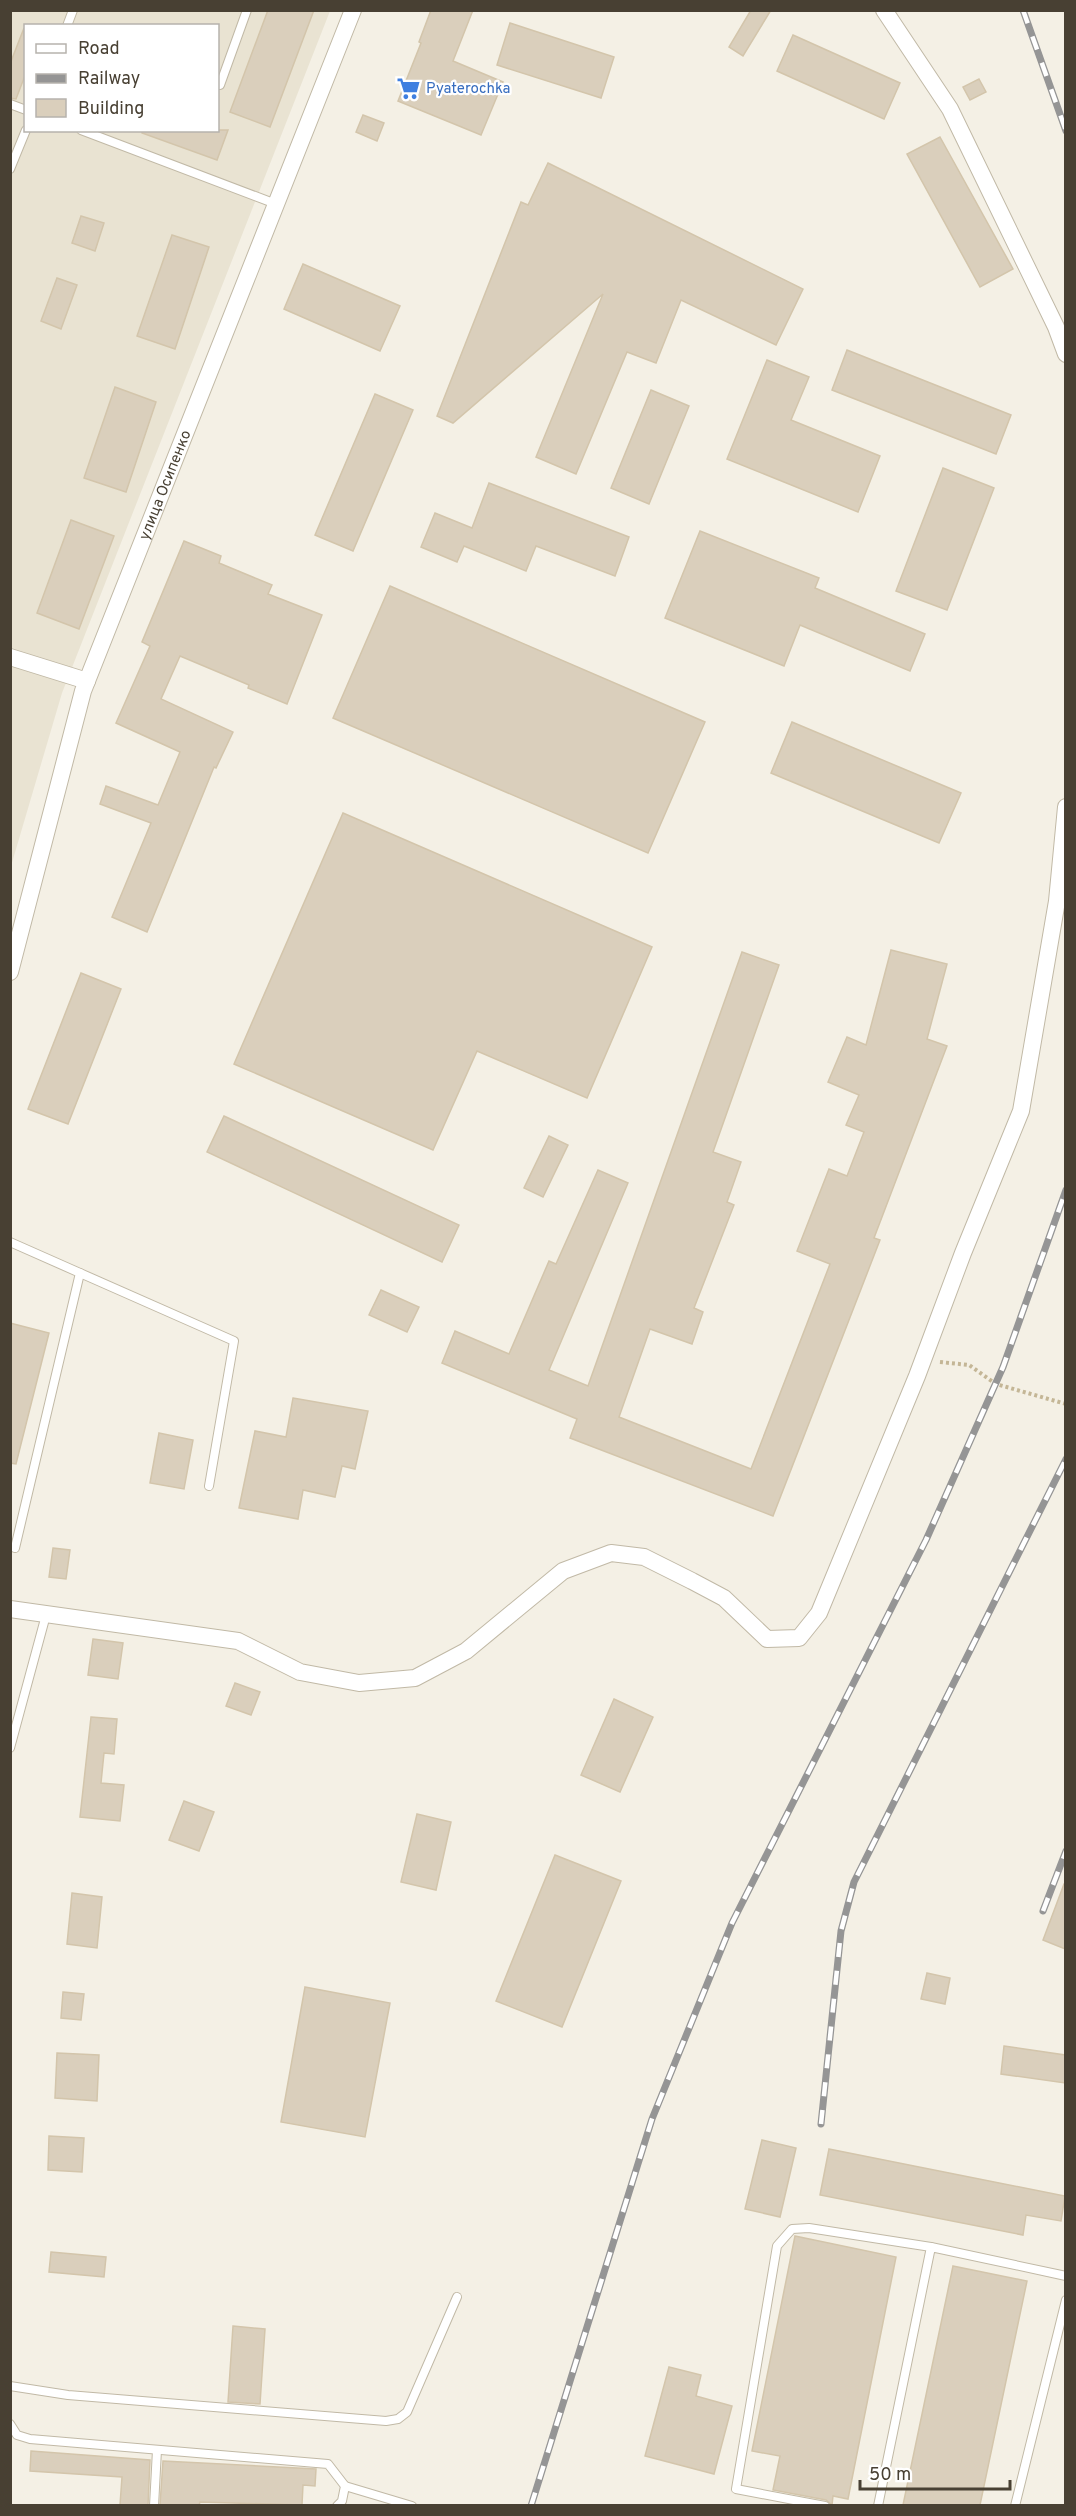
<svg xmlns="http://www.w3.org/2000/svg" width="1076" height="2516" font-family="Overpass,sans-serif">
  <rect width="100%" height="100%" fill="#f4f0e5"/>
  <!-- residential -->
  <path fill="#e9e3d2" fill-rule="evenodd" d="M11 11H330L62 693 11 866ZM26 26H218V130H26Z"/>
  <!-- building -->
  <g fill="#dacfbc" stroke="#d3c5ab" stroke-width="1.5">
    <polygon points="268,10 314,10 270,127 230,112"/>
    <polygon points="431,10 473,10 453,61 503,82 481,135 398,101 421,43 419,42"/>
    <polygon points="751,10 771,10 743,56 729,47"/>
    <polygon points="510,23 614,57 601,98 497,65"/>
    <polygon points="24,28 26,73 16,99 10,98 10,64"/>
    <polygon points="793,35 900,83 884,119 777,71"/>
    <polygon points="979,79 986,92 970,100 963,87"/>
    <polygon points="363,115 384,123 377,141 356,132"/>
    <polygon points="142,130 228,130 217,160 142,133"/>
    <polygon points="940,137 1013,269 980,287 907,154"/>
    <polygon points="548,163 803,289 776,345 681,300 656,363 627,352 576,474 536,457 603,294 453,423 437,416 521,202 528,205"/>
    <polygon points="81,216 104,223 95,251 72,243"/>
    <polygon points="172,235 209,247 175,349 137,336"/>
    <polygon points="303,264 400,306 380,351 284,309"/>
    <polygon points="57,278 77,285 61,329 41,321"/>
    <polygon points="847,350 1011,415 996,454 832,390"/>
    <polygon points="767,360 809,377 791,420 880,456 858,512 727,459"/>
    <polygon points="115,387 156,402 126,492 84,478"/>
    <polygon points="651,390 689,406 649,504 611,488"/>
    <polygon points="375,394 413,410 353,551 315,535"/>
    <polygon points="943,468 994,488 947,610 896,591"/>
    <polygon points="489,483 629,537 615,576 536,546 526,571 464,546 457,562 421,547 435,513 472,528"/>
    <polygon points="71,520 114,536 79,629 37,613"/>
    <polygon points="700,531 819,578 815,588 925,634 910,671 800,625 784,666 665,618"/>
    <polygon points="184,541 221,556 219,563 272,585 268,594 322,615 287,704 248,688 249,685 180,656 161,699 233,732 216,768 214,767 147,932 112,917 151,823 100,804 106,786 158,805 180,752 116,723 150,646 142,642"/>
    <polygon points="390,586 705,722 648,853 333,718"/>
    <polygon points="792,722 961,793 939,843 771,773"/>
    <polygon points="343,813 652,947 587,1098 477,1051 433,1150 234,1064"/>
    <polygon points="891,950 947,964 927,1039 947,1046 874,1238 880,1240 773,1516 570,1438 577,1419 442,1363 455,1331 509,1354 549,1261 556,1264 598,1170 628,1183 549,1370 588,1386 742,952 779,965 713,1152 741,1162 727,1202 734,1205 694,1308 703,1312 692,1344 650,1329 619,1417 751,1469 830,1264 797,1251 829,1169 847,1176 864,1132 846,1125 859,1095 828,1082 847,1037 866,1045"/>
    <polygon points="81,973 121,989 68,1124 28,1109"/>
    <polygon points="224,1116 459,1225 442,1262 207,1152"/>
    <polygon points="549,1136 568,1145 543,1197 524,1188"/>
    <polygon points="381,1290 419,1307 407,1332 369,1315"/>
    <polygon points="10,1323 49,1333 16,1464 10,1463"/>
    <polygon points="293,1398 368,1411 355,1469 342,1466 335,1497 303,1490 298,1519 239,1508 255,1431 286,1437"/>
    <polygon points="159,1433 193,1440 184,1489 150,1483"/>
    <polygon points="53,1548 70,1550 66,1579 49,1577"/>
    <polygon points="93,1639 123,1643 118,1679 88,1675"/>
    <polygon points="235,1683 260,1692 251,1715 226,1706"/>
    <polygon points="614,1699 653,1717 620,1792 581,1775"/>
    <polygon points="91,1717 117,1719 114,1754 104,1753 101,1783 124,1785 120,1821 80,1817"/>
    <polygon points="184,1801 214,1812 199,1851 169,1840"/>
    <polygon points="417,1814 451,1822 436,1890 401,1882"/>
    <polygon points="555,1855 621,1881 562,2027 496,2001"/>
    <polygon points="1064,1884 1065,1884 1065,1949 1043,1940"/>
    <polygon points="72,1893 102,1897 97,1948 67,1944"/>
    <polygon points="927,1973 950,1978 945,2004 921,1999"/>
    <polygon points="305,1987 390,2003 365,2137 281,2122"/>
    <polygon points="63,1992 84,1994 81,2020 61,2018"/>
    <polygon points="1004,2046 1065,2055 1065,2083 1001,2074"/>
    <polygon points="57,2053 99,2055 97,2101 55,2098"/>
    <polygon points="49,2136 84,2138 82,2172 48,2170"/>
    <polygon points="762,2140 796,2148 780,2217 745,2209"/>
    <polygon points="829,2149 1065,2196 1061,2221 1026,2215 1023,2235 820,2195"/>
    <polygon points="795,2236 896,2257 848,2499 833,2496 832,2505 826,2500 773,2490 780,2456 752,2451"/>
    <polygon points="51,2252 106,2257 104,2277 49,2272"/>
    <polygon points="953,2266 1027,2281 980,2505 903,2505"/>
    <polygon points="233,2326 265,2329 260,2404 228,2402"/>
    <polygon points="669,2367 701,2375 696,2396 732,2406 714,2474 645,2456"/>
    <polygon points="31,2451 150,2460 148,2505 120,2505 122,2477 30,2471"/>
    <polygon points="163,2461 316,2469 315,2486 303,2485 302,2505 200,2502 199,2505 160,2505"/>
  </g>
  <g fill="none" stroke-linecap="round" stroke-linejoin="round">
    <defs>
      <g id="service">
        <polyline points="67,26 73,10"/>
        <polyline points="220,85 247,10"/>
        <polyline points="10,104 26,110"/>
        <polyline points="81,130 276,204"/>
        <polyline points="10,169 26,130"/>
        <polyline points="10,1242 80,1273 15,1548"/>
        <polyline points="80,1273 234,1341 209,1486"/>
        <polyline points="10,1748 46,1615"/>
        <polyline points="10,2386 68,2395 386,2421 398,2419 407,2412 457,2297"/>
        <polyline points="10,2424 17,2435 30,2439 328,2464 345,2486 342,2501 337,2506"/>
        <polyline points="345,2486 412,2506"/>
        <polyline points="154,2506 157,2450"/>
        <polyline points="825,2506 736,2489 777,2246 792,2229 809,2228 931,2247"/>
        <polyline points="878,2506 931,2247 1066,2276"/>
        <polyline points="1015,2506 1066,2300"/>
      </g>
      <g id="minor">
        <polyline points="884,10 950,109 1056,327 1066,354"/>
        <polyline points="10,657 87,681"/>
        <path id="s1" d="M10 972 83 691 353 10"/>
        <polyline points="10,1609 238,1641 300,1672 359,1683 415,1678 466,1651 563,1571 611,1553 644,1557 692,1581 724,1598 767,1639 799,1638 819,1613 917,1376 963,1253 1021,1111 1057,901 1066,807"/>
      </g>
    </defs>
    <!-- service casing -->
    <use href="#service" stroke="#c1b9a6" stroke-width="10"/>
    <!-- minor casing -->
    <use href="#minor" stroke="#c1b9a6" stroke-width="18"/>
    <!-- path -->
    <polyline stroke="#c4b696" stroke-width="4" stroke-dasharray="3 3" stroke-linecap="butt" points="940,1362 969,1365 996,1384 1066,1404"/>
    <!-- service -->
    <use href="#service" stroke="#fff" stroke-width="8"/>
    <!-- minor -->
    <use href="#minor" stroke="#fff" stroke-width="16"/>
    <defs>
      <g id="rail">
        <polyline points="1023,10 1066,131"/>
        <polyline points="1043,1911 1066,1851"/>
        <polyline points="821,2124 841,1931 854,1882 1066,1459"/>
        <polyline points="531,2506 652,2119 732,1923 926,1540 1003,1367 1066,1190"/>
      </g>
    </defs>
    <!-- rail casing -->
    <use href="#rail" stroke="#959595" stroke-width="7"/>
    <!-- rail -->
    <use href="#rail" stroke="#fff" stroke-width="4.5" stroke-dasharray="14" stroke-linecap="butt"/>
  </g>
  <!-- icons -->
  <defs>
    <symbol id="supermarket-bare" viewBox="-9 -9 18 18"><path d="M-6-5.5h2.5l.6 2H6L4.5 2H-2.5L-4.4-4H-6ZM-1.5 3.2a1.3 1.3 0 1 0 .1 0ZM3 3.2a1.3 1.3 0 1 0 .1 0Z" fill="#3f7fe0" stroke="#fff" stroke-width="2.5" paint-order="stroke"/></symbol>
  </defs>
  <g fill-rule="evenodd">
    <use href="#supermarket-bare" x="392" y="72" width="33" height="33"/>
  </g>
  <g text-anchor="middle" stroke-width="4.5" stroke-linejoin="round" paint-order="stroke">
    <!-- shop labels -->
    <g font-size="15" fill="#366cbe" stroke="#fff" text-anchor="start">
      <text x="426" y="93">Pyaterochka</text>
    </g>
    <!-- street labels -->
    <g font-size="15" fill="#484033" stroke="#fff">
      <text dy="5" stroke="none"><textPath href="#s1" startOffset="512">улица Осипенко</textPath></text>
    </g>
  </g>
  <!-- border -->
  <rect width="1076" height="2516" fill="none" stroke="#484033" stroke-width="24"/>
  <!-- legend -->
  <rect x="24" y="24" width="195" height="108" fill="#ffffff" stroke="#b6b3ad" stroke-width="1.5"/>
  <rect x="36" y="44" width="30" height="9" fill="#ffffff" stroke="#b6b3ad" stroke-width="1.5"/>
  <text x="78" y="54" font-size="18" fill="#484033">Road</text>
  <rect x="36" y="74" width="30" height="9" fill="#959595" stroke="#b6b3ad" stroke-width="1.5"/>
  <text x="78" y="84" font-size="18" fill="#484033">Railway</text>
  <rect x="36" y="99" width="30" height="18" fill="#dacfbc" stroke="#b6b3ad" stroke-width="1.5"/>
  <text x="78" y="114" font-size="18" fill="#484033">Building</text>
  <!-- scale -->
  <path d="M860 2480v9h150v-9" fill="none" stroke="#484033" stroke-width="3"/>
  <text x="869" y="2480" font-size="18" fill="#484033" stroke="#ffffff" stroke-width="4.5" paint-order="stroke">50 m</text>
</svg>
